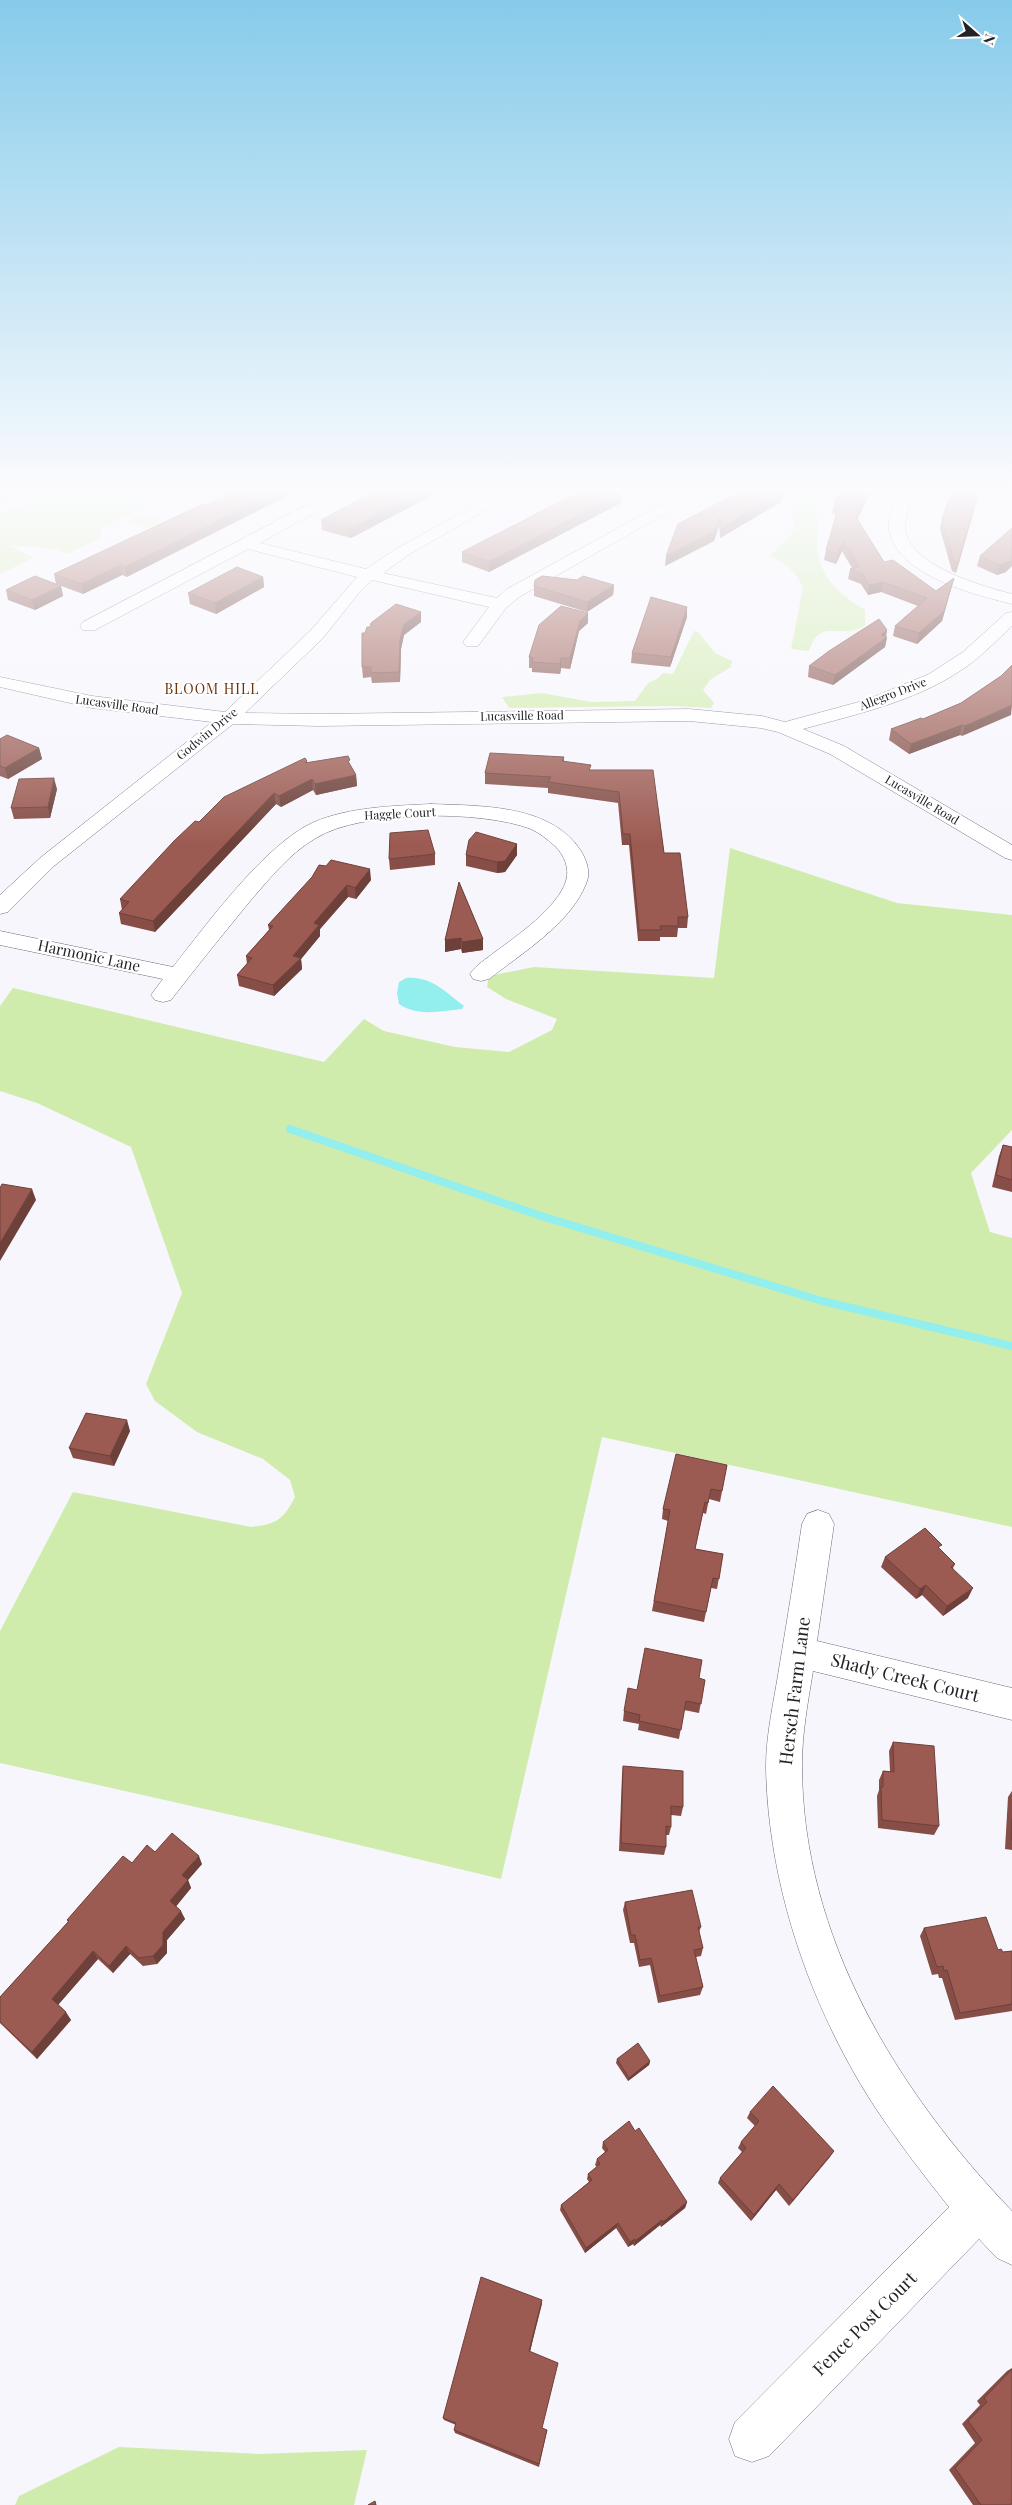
<svg xmlns="http://www.w3.org/2000/svg" width="1012" height="2505" font-family="'Playfair Display',serif">
  <rect width="100%" height="100%" fill="#f7f6fd"/>
  <!-- green -->
  <g fill="#d0ecad">
    <polygon points="55,493 191,493 176,500 155,502 103,527 100,532 102,537 67,554 55,549 9,545 33,558 0,574 0,514"/>
    <path d="M794 493H815C819 507 817 522 817 536 817 576 834 590 865 610V626C861 628 855 630 850 631 830 633 818 624 809 651L791 649 803 588C798 573 783 561 769 556L792 534 794 520 791 510Z"/>
    <polygon points="144,514 158,519 159,522 147,528 126,522"/>
    <polygon points="694,631 698,632 715,653 732,661 731,667 710,680 703,690 714,703 711,708 674,706 509,708 502,697 542,693 592,702 635,701 648,683 657,679 663,673 673,674"/>
    <path d="M730 848 897 903 1012 915V1130L971 1173 990 1232 1012 1238V1527L602 1437 501 1879 263 1822 0 1763V1631L73 1492 251 1527C277 1524 283 1520 295 1497L290 1480 263 1459 197 1432 155 1401 146 1384 182 1293 131 1147 37 1103 0 1091V1006L13 988 324 1062 364 1019 384 1031 455 1047 509 1052 552 1030 557 1019 506 999 487 987 489 976 534 967 714 978Z"/>
    <polygon points="119,2447 259,2454 367,2450 354,2505 15,2505 19,2496"/>
  </g>
  <!-- water -->
  <path fill="#93eeee" d="M406 978C432 976 445 992 464 1006L462 1009C441 1011 418 1017 399 1004L397 993 399 982Z"/>
  <g fill="none" stroke-linecap="round" stroke-linejoin="round">
    <!-- stream -->
    <polyline stroke="#93eeee" stroke-width="8" points="290,1129 541,1216 822,1301 1012,1346"/>
    <defs>
      <g id="minor">
        <path d="M330 493H350L260 543 366 569 396 549 497 493H516L408 555 383 573 497 598 507 589 682 493H701L519 597 506 608 478 646H466L463 642 489 607 372 580 358 594 323 638 245 713 319 714 689 709 762 716 785 722 866 700 929 674 963 652 1006 613 1012 612V626C995 642 979 659 960 671 913 702 857 714 803 729L844 746 1012 845V860L1005 858 830 754 778 732 761 728 689 721 319 726 233 724 54 866 8 912 0 914V895L40 858 212 722 92 708 0 687V677L92 696 225 712 311 630 357 577 248 549 95 630H83L80 626 83 622Z"/>
        <path d="M900 493H915C911 504 904 515 905 527 906 565 982 586 1012 594V604C973 594 898 576 889 530 887 517 895 504 900 493Z"/>
        <path d="M431 804C481 806 551 804 581 851 587 861 591 873 586 884 570 924 522 953 489 979L481 981 473 979 470 974C476 965 486 959 495 952 517 936 558 907 566 881 570 868 564 855 555 846 548 840 540 833 531 829 482 810 361 810 316 838 290 853 271 877 251 900 224 933 197 966 171 1000L163 1002 155 1000 151 995 163 979 0 945V931L173 967C207 924 265 844 314 822 350 807 392 806 431 804Z"/>
        <path d="M818 1510 829 1514 834 1524 817 1641 1012 1688V1720L813 1671C808 1702 802 1733 802 1765 802 1937 897 2091 1012 2211V2265L997 2258 979 2239 769 2456 752 2462 735 2456 729 2439 735 2422 949 2207C922 2173 895 2138 871 2101 809 2003 768 1883 766 1767 766 1734 774 1701 779 1669 787 1621 795 1572 802 1524L807 1514Z"/>
      </g>
      <polygon id="highway" points="0,493 16,493 0,502"/>
    </defs>
    <!-- minor casing -->
    <use href="#minor" stroke="#6c6b79" stroke-width="1"/>
    <!-- highway casing -->
    <use href="#highway" stroke="#ad81a9" stroke-width="1"/>
    <!-- minor -->
    <use href="#minor" fill="#fff" fill-rule="evenodd"/>
    <!-- highway -->
    <use href="#highway" fill="#f8b4ef" fill-rule="evenodd"/>
  </g>
  <!-- wall -->
  <g fill="#864e47">
    <polygon points="372,493 437,493 351,538 322,530 321,520"/>
    <polygon points="577,493 621,493 621,503 489,572 462,562 462,552"/>
    <polygon points="737,493 782,493 781,502 720,538 719,526 714,541 665,566"/>
    <polygon points="839,493 870,493 857,519 884,562 936,591 954,578 942,621 917,644 893,636 895,626 918,606 881,592 868,595 861,584 848,579 850,569 852,568 842,551 836,564 824,560 826,550 836,515 832,513 834,503"/>
    <polygon points="951,493 979,493 956,573 952,571 940,529 942,519"/>
    <polygon points="203,504 127,577 122,575 83,594 56,584 54,574"/>
    <polygon points="1012,528 1006,572 997,575 977,566 980,556"/>
    <polygon points="263,577 264,587 216,614 190,604 188,593"/>
    <polygon points="614,585 613,595 587,612 534,596 534,586"/>
    <polygon points="61,586 63,596 35,610 8,600 6,590"/>
    <polygon points="687,607 687,617 670,667 631,663 632,653"/>
    <polygon points="588,613 588,623 579,631 570,669 561,668 560,674 532,672 532,668 529,668 529,657"/>
    <polygon points="421,622 404,635 401,649 400,682 372,683 371,677 363,678 362,667 365,633"/>
    <polygon points="887,630 886,637 887,637 885,647 833,685 808,677 809,666"/>
    <polygon points="1001,676 962,736 960,735 909,754 889,740 891,729 923,719 961,703"/>
    <polygon points="0,739 39,748 42,759 8,779 0,776"/>
    <polygon points="564,757 564,761 591,770 653,770 664,853 688,917 687,928 678,928 677,937 660,937 660,941 638,941 629,845 622,845 618,803 548,793 548,788 485,784 485,773"/>
    <polygon points="307,762 350,766 356,775 357,786 316,795 313,790 281,807 276,804 155,932 121,924 119,913 122,910 120,899 199,822"/>
    <polygon points="57,789 50,818 14,819 11,808"/>
    <polygon points="517,844 517,855 505,872 497,873 466,866 466,855"/>
    <polygon points="435,854 435,865 390,870 389,859"/>
    <polygon points="326,866 371,880 356,899 348,897 320,929 320,936 301,959 302,969 274,996 239,986 237,975 247,964 246,956 269,930 268,925"/>
    <polygon points="459,882 483,939 483,950 462,953 461,949 445,952 445,940"/>
    <polygon points="1003,1145 1012,1147 1012,1192 992,1187 999,1156"/>
    <polygon points="130,1431 114,1466 73,1458 69,1448"/>
    <polygon points="727,1465 720,1502 709,1499 706,1514 703,1513 695,1549 723,1554 717,1589 711,1588 704,1622 652,1611 668,1521 662,1519 663,1509"/>
    <polygon points="940,1549 955,1564 953,1568 968,1598 943,1616 922,1595 916,1599 881,1567 885,1557"/>
    <polygon points="699,1678 705,1680 699,1713 684,1710 679,1739 638,1730 639,1724 623,1721 624,1711 637,1690"/>
    <polygon points="893,1742 939,1826 934,1835 878,1828 877,1796 879,1790 879,1780 883,1771 890,1771 889,1751"/>
    <polygon points="623,1766 683,1807 681,1816 671,1815 671,1827 669,1835 666,1835 666,1847 664,1855 619,1851 622,1775"/>
    <polygon points="1012,1791 1012,1850 1005,1849 1008,1797"/>
    <polygon points="155,1852 202,1864 188,1880 191,1888 176,1906 185,1919 167,1940 167,1953 157,1964 143,1966 130,1954 113,1973 98,1959 58,2005 71,2020 37,2059 0,2023 0,1997 68,1922 67,1920 132,1863"/>
    <polygon points="625,1902 701,1927 699,1932 703,1948 701,1956 696,1957 703,1987 700,1995 658,2003 650,1965 639,1967 634,1943 630,1943 623,1910"/>
    <polygon points="924,1928 998,1950 1003,1952 1012,1951 1012,2011 955,2020 942,1978 939,1978 938,1974 932,1975 920,1936"/>
    <polygon points="617,2059 650,2061 649,2065 628,2081 616,2063"/>
    <polygon points="750,2112 834,2151 789,2206 776,2190 751,2221 718,2183 720,2178 742,2152 738,2148 741,2142 755,2126 747,2118"/>
    <polygon points="635,2131 687,2202 685,2208 661,2227 660,2225 634,2246 633,2244 628,2247 616,2228 585,2253 560,2210 561,2205 589,2182 587,2179 588,2174 597,2167 595,2165 597,2159 605,2152 602,2148 603,2142"/>
    <polygon points="542,2300 530,2352 542,2429 547,2430 539,2467 455,2433 454,2430 456,2425 444,2420 443,2418"/>
    <polygon points="1012,2368 1012,2503 1011,2505 973,2505 949,2470 975,2443 962,2424 980,2405 977,2401 1007,2371"/>
  </g>
  <!-- shaded-wall -->
  <g fill="#6d4039">
    <polygon points="273,493 293,493 127,577 125,567"/>
    <polygon points="418,493 437,493 351,538 350,529"/>
    <polygon points="620,493 621,493 621,503 489,572 489,562"/>
    <polygon points="781,493 782,493 781,502 720,538 721,528"/>
    <polygon points="867,493 870,493 854,526 856,517"/>
    <polygon points="978,493 979,493 956,573 958,563"/>
    <polygon points="720,516 719,526 714,541 665,566 666,556"/>
    <polygon points="844,542 842,551 836,564 837,554"/>
    <polygon points="1012,559 1012,566 1006,572 997,575 999,565"/>
    <polygon points="120,565 122,575 83,594 81,584"/>
    <polygon points="263,577 264,587 216,614 215,603"/>
    <polygon points="954,578 942,621 917,644 919,633"/>
    <polygon points="883,582 881,592 868,595 869,585"/>
    <polygon points="614,585 613,595 587,612 587,602"/>
    <polygon points="61,586 63,596 35,610 32,600"/>
    <polygon points="687,607 687,617 670,667 671,657"/>
    <polygon points="421,612 421,622 404,635 401,649 400,682 399,672 400,639 404,624"/>
    <polygon points="588,613 588,623 579,631 570,669 570,658 580,621"/>
    <polygon points="887,630 885,639 887,637 885,647 833,685 835,675"/>
    <polygon points="561,658 561,668 560,674 560,664"/>
    <polygon points="1012,705 1011,715 962,736 965,726"/>
    <polygon points="962,725 960,735 909,754 911,744"/>
    <polygon points="39,748 42,759 8,779 5,768"/>
    <polygon points="356,775 357,786 316,795 315,784"/>
    <polygon points="54,778 57,789 50,818 48,807"/>
    <polygon points="312,779 313,790 281,807 279,796"/>
    <polygon points="274,793 276,804 155,932 153,921"/>
    <polygon points="517,844 517,855 505,872 497,873 497,862"/>
    <polygon points="370,869 371,880 356,899 355,888"/>
    <polygon points="347,885 348,897 320,929 320,936 301,959 302,969 274,996 273,985 314,923"/>
    <polygon points="461,938 461,949 445,952 445,940"/>
    <polygon points="483,939 483,950 462,953 462,942"/>
    <polygon points="32,1189 36,1200 0,1261 0,1243"/>
    <polygon points="127,1420 130,1431 114,1466 110,1456"/>
    <polygon points="926,1585 922,1595 916,1599 920,1589"/>
    <polygon points="973,1588 968,1598 943,1616 947,1606"/>
    <polygon points="199,1856 202,1864 188,1880 191,1888 174,1909 170,1901 182,1875"/>
    <polygon points="181,1911 185,1919 167,1940 167,1953 157,1964 153,1956 163,1932"/>
    <polygon points="126,1946 130,1954 113,1973 109,1966"/>
    <polygon points="93,1951 98,1959 57,2006 52,1999"/>
    <polygon points="66,2012 71,2020 37,2059 32,2052"/>
    <polygon points="650,2061 649,2065 628,2081 629,2078"/>
    <polygon points="834,2151 830,2157 789,2206 793,2200"/>
    <polygon points="779,2184 776,2190 751,2221 754,2215"/>
    <polygon points="687,2202 685,2208 661,2227 663,2222"/>
    <polygon points="662,2220 660,2225 634,2246 635,2241"/>
    <polygon points="618,2223 616,2228 585,2253 586,2248"/>
    <polygon points="635,2239 633,2244 628,2247 630,2242"/>
    <polygon points="542,2300 542,2304 529,2355 529,2351"/>
  </g>
  <!-- building -->
  <g fill="#9c5b52" stroke="#6d4039">
    <polygon points="229,493 273,493 125,567 120,565 81,584 54,574 203,504 206,505"/>
    <polygon points="372,493 418,493 350,529 321,520"/>
    <polygon points="577,493 620,493 489,562 462,552"/>
    <polygon points="737,493 781,493 721,528 720,516 715,531 666,556 678,524"/>
    <polygon points="839,493 867,493 856,517 884,562 893,560 936,591 954,578 944,611 919,633 895,626 927,598 883,582 869,585 863,574 850,569 859,567 844,542 837,554 826,550 839,506 834,503"/>
    <polygon points="951,493 978,493 958,563 954,562 942,519"/>
    <polygon points="1012,528 1012,559 1008,562 999,565 980,556"/>
    <polygon points="237,567 263,577 215,603 188,593"/>
    <polygon points="35,576 61,586 32,600 6,590"/>
    <polygon points="542,576 577,580 583,576 614,585 587,602 534,586 535,580"/>
    <polygon points="651,597 687,607 671,657 632,653"/>
    <polygon points="396,604 421,612 404,624 400,639 399,672 371,673 371,667 362,667 362,633 365,633 367,627 370,627 371,623"/>
    <polygon points="561,606 588,613 580,621 570,658 561,658 560,664 532,662 533,658 529,657 539,625"/>
    <polygon points="879,619 887,630 881,635 887,637 835,675 809,666 829,651"/>
    <polygon points="1012,665 1012,705 965,726 962,725 911,744 891,729 921,718 923,719 961,703 1001,676"/>
    <polygon points="7,735 39,748 5,768 0,766 0,739"/>
    <polygon points="490,753 564,757 562,761 591,765 589,770 653,770 664,853 680,853 688,917 678,917 678,926 660,926 661,930 639,930 630,834 623,834 619,792 548,782 551,777 485,773"/>
    <polygon points="348,756 350,760 348,761 356,775 315,784 312,779 279,796 274,793 153,921 119,913 129,902 120,899 174,841 195,821 199,822 224,797 305,758 307,761 305,763"/>
    <polygon points="54,778 48,807 11,808 19,779"/>
    <polygon points="428,830 435,854 389,859 390,833"/>
    <polygon points="476,832 517,844 505,861 497,862 466,855 469,840"/>
    <polygon points="331,860 370,869 355,888 347,885 314,923 319,925 293,956 301,958 273,985 237,975 252,958 246,956 273,926 268,925 312,877 319,865 326,866"/>
    <polygon points="459,882 483,939 462,942 461,938 445,940"/>
    <polygon points="1003,1145 1012,1147 1012,1180 996,1175"/>
    <polygon points="2,1184 32,1189 0,1243 0,1188"/>
    <polygon points="86,1413 127,1420 110,1456 69,1448"/>
    <polygon points="676,1454 727,1465 722,1491 711,1489 708,1503 705,1502 695,1549 723,1554 719,1579 713,1578 706,1612 654,1601 670,1510 663,1509"/>
    <polygon points="925,1528 942,1545 938,1547 955,1564 951,1567 973,1588 947,1606 926,1585 920,1589 885,1557"/>
    <polygon points="645,1648 702,1660 699,1678 705,1680 701,1704 686,1701 681,1730 639,1721 640,1715 624,1711 628,1688 637,1690"/>
    <polygon points="893,1742 934,1746 939,1826 882,1820 881,1787 883,1787 883,1771 894,1772"/>
    <polygon points="623,1766 683,1771 683,1807 671,1806 671,1827 666,1826 666,1847 621,1843"/>
    <polygon points="1012,1819 1012,1840 1011,1840"/>
    <polygon points="172,1833 199,1856 182,1875 188,1880 170,1901 181,1911 163,1932 163,1945 153,1956 139,1958 126,1946 109,1966 93,1951 52,1999 66,2012 32,2052 0,2022 0,1997 69,1921 67,1920 123,1856 132,1863 147,1845 155,1852"/>
    <polygon points="692,1890 701,1927 698,1927 703,1948 694,1950 703,1987 660,1996 651,1958 640,1960 635,1935 631,1935 625,1902"/>
    <polygon points="986,1917 998,1950 1001,1949 1003,1952 1012,1951 1012,2004 960,2013 947,1970 944,1971 943,1966 937,1967 924,1928"/>
    <polygon points="638,2043 650,2061 629,2078 617,2059"/>
    <polygon points="773,2086 834,2151 793,2200 779,2184 754,2215 720,2178 746,2148 741,2142 759,2121 750,2112"/>
    <polygon points="629,2121 635,2131 639,2128 687,2202 663,2222 662,2220 635,2241 635,2239 630,2242 618,2223 586,2248 561,2205 592,2180 588,2174 600,2164 597,2159 608,2150 603,2142"/>
    <polygon points="481,2277 542,2300 529,2351 558,2363 542,2428 547,2430 539,2464 454,2430 456,2423 443,2418"/>
    <polygon points="1012,2369 1012,2503 1011,2505 981,2505 955,2468 982,2440 968,2421 987,2402 984,2398"/>
    <polygon points="375,2501 376,2505 368,2505"/>
  </g>
  <!-- sky -->
  <linearGradient id="sky" x2="0" y2="1"><stop stop-color="#86cbea"/><stop offset="0.58" stop-color="#fbfbfe"/><stop offset="1" stop-color="#fbfbfe" stop-opacity="0"/></linearGradient>
  <rect width="1012" height="844" fill="url(#sky)"/>
  <g text-anchor="middle" stroke-width="4.5" stroke-linejoin="round" paint-order="stroke">
    <!-- far-street labels -->
    <g font-size="12" fill="#232228" stroke="#fff">
      <text transform="translate(893 694) rotate(-21)" y="4">Allegro Drive</text>
      <text transform="translate(117 705) rotate(8)" y="4">Lucasville Road</text>
      <text transform="translate(522 716) rotate(-1)" y="4">Lucasville Road</text>
      <text transform="translate(207 734) rotate(-39)" y="4">Godwin Drive</text>
      <text transform="translate(922 800) rotate(31)" y="4">Lucasville Road</text>
      <text transform="translate(400 814) rotate(-3)" y="4">Haggle Court</text>
    </g>
    <!-- far-neighbourhood labels -->
    <g font-size="14" letter-spacing="1" fill="#71330c" stroke="#fff">
      <text x="212" y="694">BLOOM HILL</text>
    </g>
    <!-- street labels -->
    <g font-size="15" fill="#232228" stroke="#fff">
      <text transform="translate(89 956) rotate(12)" y="5">Harmonic Lane</text>
    </g>
    <!-- near-street labels -->
    <g font-size="18" fill="#232228" stroke="#fff">
      <text transform="translate(905 1678) rotate(14)" y="6">Shady Creek Court</text>
      <text transform="translate(795 1691) rotate(-83)" y="6">Hersch Farm Lane</text>
      <text transform="translate(865 2324) rotate(-45)" y="6">Fence Post Court</text>
    </g>
  </g>
  <!-- north arrow -->
  <g transform="translate(977 35) rotate(110)" stroke="#ffffff" stroke-width="4" paint-order="stroke">
  <path d="M0-4L9 19L0 12L-9 19Z" fill="#232228"/>
  <text y="-8" font-size="14" font-weight="bold" text-anchor="middle" fill="#232228">N</text>
  </g>
</svg>
